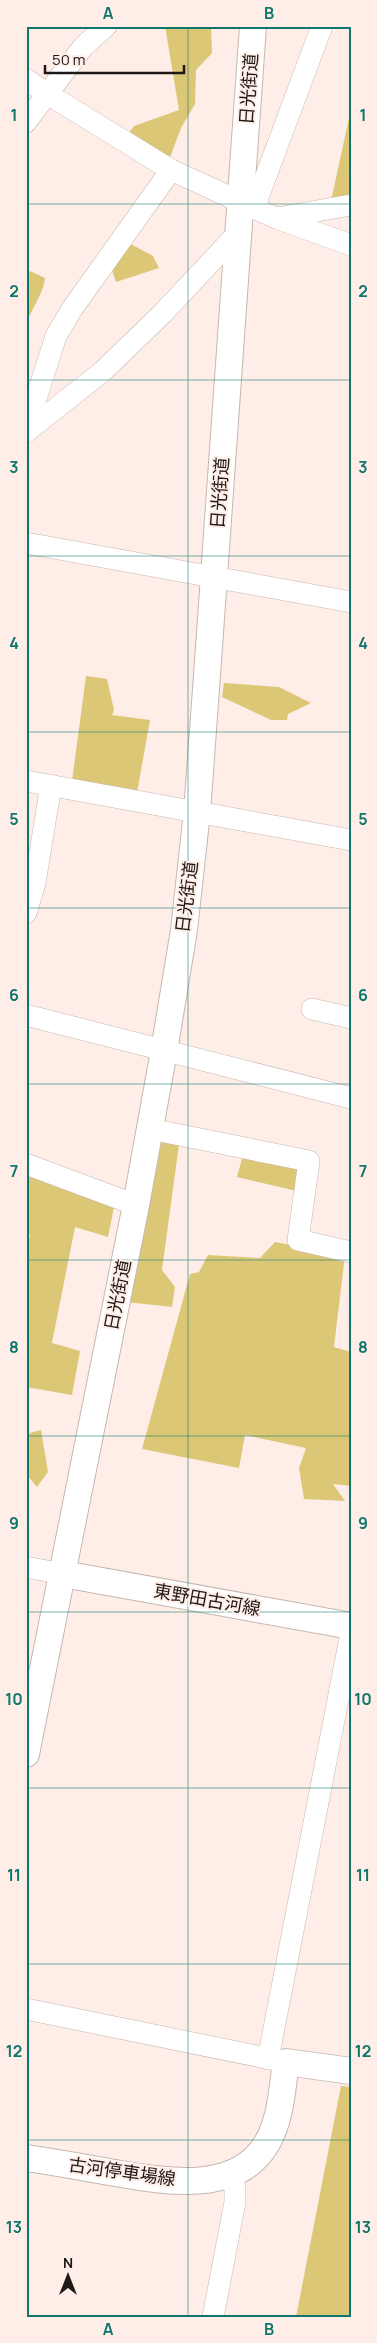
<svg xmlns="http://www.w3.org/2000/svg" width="377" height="2343" font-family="Manrope,'Noto Sans JP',sans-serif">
  <rect width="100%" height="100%" fill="#feeee7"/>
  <!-- green -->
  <g fill="#dcc777">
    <polygon points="165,26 211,26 212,53 196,70 195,104 181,128 169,160 127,135 134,126 179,110"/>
    <polygon points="349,118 351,118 351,197 331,201"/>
    <polygon points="127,242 153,256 159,268 116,282 111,267"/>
    <path d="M30 271 45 278C43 296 31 308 26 325V275Z"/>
    <polygon points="86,676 107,679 114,710 112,715 150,720 137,793 72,781"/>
    <polygon points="224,683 279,687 311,703 288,714 287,720 271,720 222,697"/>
    <polygon points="180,1137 162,1270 175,1287 172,1307 126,1302 160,1139"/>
    <polygon points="243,1155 314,1172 309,1194 237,1177"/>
    <polygon points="26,1169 115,1202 108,1237 75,1227 52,1343 80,1351 72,1395 26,1387 26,1255 30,1234 26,1233"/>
    <polygon points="275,1242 345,1255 334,1347 351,1352 351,1486 333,1484 345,1501 304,1499 299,1468 306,1448 245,1435 239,1468 142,1449 190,1274 199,1272 208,1255 260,1258"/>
    <polygon points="41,1430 48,1472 37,1487 26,1474 26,1434"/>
    <polygon points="341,2086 351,2087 351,2317 296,2317"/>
  </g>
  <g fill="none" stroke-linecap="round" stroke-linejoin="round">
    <defs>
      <g id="minor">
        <polyline points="26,79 46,93 171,170 276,218 351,245"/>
        <polyline points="26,122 83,47 106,26"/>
        <polyline points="254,208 322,26"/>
        <polyline points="277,218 351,205"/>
        <polyline points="26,430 56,336 72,309 171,170"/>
        <polyline points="26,432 103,371 163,313 239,232"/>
        <polyline points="26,543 351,602"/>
        <polyline points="26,781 351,840"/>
        <polyline points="26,913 35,883 51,785"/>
        <polyline points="312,1009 351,1018"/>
        <polyline points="26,1015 351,1098"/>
        <polyline points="150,1129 309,1161 298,1240 351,1252"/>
        <polyline points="26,1164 136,1205"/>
        <polyline points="26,1567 63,1574"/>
        <polyline points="26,2009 281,2061"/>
        <polyline points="268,2059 351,1633"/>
        <polyline points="213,2317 235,2202 235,2187 229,2174"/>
      </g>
      <g id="major">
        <polyline points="63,1574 351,1626"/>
        <polyline points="26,1754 136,1205 164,1051 184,930 197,812 206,689 253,26"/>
        <path d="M26 2158C54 2162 81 2167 109 2172 159 2180 236 2197 267 2143 281 2119 282 2089 286 2062L351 2071"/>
      </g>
    </defs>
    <!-- minor casing -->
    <use href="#minor" stroke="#c6b7b0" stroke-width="22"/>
    <!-- major casing -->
    <use href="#major" stroke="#c6b7b0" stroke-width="28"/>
    <!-- minor -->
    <use href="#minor" stroke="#fff" stroke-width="21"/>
    <!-- major -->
    <use href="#major" stroke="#fff" stroke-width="26"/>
  </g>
  <!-- grid -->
  <path fill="none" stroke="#0f766e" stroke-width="1" stroke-opacity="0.55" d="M188 26V2317M26 204H351M26 380H351M26 556H351M26 732H351M26 908H351M26 1084H351M26 1260H351M26 1436H351M26 1612H351M26 1788H351M26 1964H351M26 2140H351"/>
  <g text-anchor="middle" stroke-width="4" stroke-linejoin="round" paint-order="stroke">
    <!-- street labels -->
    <g font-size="18" fill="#1e1916" stroke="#feeee7">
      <text transform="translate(249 89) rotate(-86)" y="6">日光街道</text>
      <text transform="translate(220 493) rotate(-86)" y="6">日光街道</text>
      <text transform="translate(187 897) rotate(-83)" y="6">日光街道</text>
      <text transform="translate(118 1295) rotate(-79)" y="6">日光街道</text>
      <text transform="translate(207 1600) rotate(10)" y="6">東野田古河線</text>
      <text transform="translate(122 2172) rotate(8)" y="6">古河停車場線</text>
    </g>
  </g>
  <!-- border -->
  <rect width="377" height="2343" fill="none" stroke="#feeee7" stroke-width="55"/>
  <!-- north arrow -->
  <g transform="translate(68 2276)" stroke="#feeee7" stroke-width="4" paint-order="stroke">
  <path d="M0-4L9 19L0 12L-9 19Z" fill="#1e1916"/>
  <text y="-8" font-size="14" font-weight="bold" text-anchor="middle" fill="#1e1916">N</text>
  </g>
  <!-- scale -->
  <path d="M45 65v8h139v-8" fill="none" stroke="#1e1916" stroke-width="2.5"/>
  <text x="52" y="65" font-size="15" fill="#1e1916" stroke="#feeee7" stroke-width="4" paint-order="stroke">50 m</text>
  <rect x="28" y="28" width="322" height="2288" fill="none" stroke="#0f766e" stroke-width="2"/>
  <g font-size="16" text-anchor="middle" font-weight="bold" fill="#0f766e">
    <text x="108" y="19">A</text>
    <text x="269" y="19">B</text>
    <text x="14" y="121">1</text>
    <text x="363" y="121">1</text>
    <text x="14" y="297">2</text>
    <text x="363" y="297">2</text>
    <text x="14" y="473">3</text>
    <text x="363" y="473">3</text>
    <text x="14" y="649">4</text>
    <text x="363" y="649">4</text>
    <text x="14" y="825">5</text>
    <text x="363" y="825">5</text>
    <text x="14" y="1001">6</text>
    <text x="363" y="1001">6</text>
    <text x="14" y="1177">7</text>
    <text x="363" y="1177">7</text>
    <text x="14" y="1353">8</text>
    <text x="363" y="1353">8</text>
    <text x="14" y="1529">9</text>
    <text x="363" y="1529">9</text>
    <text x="14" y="1705">10</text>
    <text x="363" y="1705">10</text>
    <text x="14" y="1881">11</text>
    <text x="363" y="1881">11</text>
    <text x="14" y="2057">12</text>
    <text x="363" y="2057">12</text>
    <text x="14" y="2233">13</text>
    <text x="363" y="2233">13</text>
    <text x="108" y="2335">A</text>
    <text x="269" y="2335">B</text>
  </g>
</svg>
